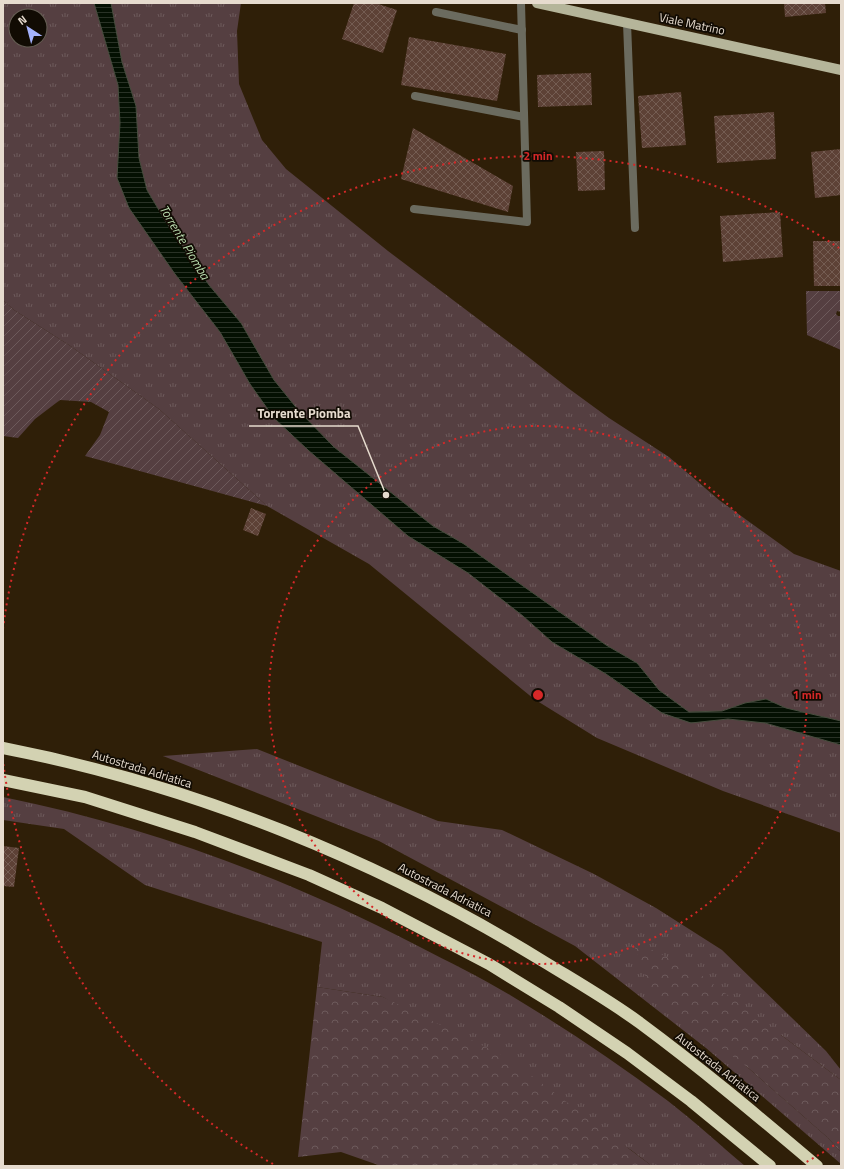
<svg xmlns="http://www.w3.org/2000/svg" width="844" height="1169" font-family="'Titillium Web',sans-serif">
  <defs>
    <pattern id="grass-tufts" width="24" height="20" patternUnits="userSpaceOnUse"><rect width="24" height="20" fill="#553f41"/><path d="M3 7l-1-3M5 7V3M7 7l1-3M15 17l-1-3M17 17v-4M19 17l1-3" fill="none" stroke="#6d5a5b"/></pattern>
    <pattern id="forest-crowns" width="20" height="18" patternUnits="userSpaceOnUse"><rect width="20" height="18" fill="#553f41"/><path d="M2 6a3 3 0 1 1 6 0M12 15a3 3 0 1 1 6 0" fill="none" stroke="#6d5a5b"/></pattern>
    <pattern id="garden-furrows" width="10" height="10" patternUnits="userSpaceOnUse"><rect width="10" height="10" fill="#553f41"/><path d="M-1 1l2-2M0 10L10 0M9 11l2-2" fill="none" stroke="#6d5a5b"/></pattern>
    <pattern id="water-rules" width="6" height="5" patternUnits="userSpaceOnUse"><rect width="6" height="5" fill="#041002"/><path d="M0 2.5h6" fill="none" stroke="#293226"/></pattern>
    <pattern id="building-cross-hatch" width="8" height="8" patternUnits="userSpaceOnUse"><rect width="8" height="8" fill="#5d4136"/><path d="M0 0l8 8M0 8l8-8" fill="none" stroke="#745c52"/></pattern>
  </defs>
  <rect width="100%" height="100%" fill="#2f1f08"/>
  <!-- grass -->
  <g fill="url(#grass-tufts)" fill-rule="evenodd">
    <path d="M3 3H94L118 85 120 123 117 178 129 208 175 274 220 332 250 384 274 418 308 450 408 536 468 573 523 616 552 642 606 674 621 685 691 723 728 719 765 723 841 745V833L723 791 597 738 534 699 369 564 267 506 159 409 69 345 14 310 3 300ZM16 16H40V40H16Z"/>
    <polygon points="111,3 241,3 237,31 239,84 262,140 286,169 388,251 522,352 568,388 609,418 669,457 719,500 794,554 841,571 841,721 786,708 766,699 745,703 722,711 689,712 659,690 637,663 606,645 464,544 433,526 334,447 299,411 274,380 241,323 209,285 166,222 147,190 139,158 136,106 122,62"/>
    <polygon points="257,749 438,821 502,830 594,874 656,908 722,950 826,1051 841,1070 841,1080 781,1035 746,1066 827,1137 841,1152 841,1164 706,1048 575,946 379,841 163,756"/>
    <path d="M3 797C147 826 287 878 418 946 449 962 480 977 510 995 565 1028 617 1063 668 1101 694 1121 719 1144 745 1166H652L631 1150 383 997 317 987 322 942 145 885 64 829 3 820Z"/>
  </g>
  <!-- forest -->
  <g fill="url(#forest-crowns)">
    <polygon points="632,940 697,972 841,1080 841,1152 827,1137 746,1066 653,998"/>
    <polygon points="317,987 383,997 508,1058 652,1166 381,1166 341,1152 298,1157"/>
  </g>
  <!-- garden -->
  <g fill="url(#garden-furrows)">
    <polygon points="806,291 841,291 841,312 837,311 836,314 838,316 841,316 841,350 807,335"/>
    <polygon points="3,300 14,310 69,345 159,409 267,506 85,456 100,435 109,412 91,402 60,400 35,419 18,438 3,436"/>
  </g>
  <!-- water -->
  <polygon fill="url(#water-rules)" stroke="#484d3f" points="94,3 111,3 122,62 136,106 139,158 147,190 166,222 209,285 241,323 274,380 299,411 334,447 433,526 464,544 606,645 637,663 659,690 689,712 722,711 745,703 766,699 786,708 841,721 841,745 765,723 728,719 691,723 662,713 606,674 552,642 523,616 468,573 408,536 308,450 274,418 250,384 220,332 175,274 129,208 117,178 120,123 118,85"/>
  <!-- building -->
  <g fill="url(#building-cross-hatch)">
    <polygon points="354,3 375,3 397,10 383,53 342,39"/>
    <polygon points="784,3 825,3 826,13 785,17"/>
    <polygon points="409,37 506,54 497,101 401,85"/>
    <polygon points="591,73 592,105 538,107 537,75"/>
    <polygon points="681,92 686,145 642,148 638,96"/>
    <polygon points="774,112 776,159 717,163 714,116"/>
    <polygon points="413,128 513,186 508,212 401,179"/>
    <polygon points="841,149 841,195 815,198 811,152"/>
    <polygon points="604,151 605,190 578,191 576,152"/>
    <polygon points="780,212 783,257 723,262 720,216"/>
    <polygon points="813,241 841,241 841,286 814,286"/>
    <polygon points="251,508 266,514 258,536 243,530"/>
    <polygon points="3,846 19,848 14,887 3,886"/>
  </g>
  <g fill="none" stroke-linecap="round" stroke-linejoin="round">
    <!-- service -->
    <g stroke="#6b6b5f" stroke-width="8">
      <polyline points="436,12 522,30"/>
      <polyline points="627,23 635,228"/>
      <polyline points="415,96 524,117"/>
      <polyline points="414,209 527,222 521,3"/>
    </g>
    <!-- primary -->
    <polyline stroke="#b5b59a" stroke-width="10" points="537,3 841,70"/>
    <!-- motorway -->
    <g stroke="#d3d2b2" stroke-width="12">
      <path d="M3 748C193 785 381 861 546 963 577 982 610 1001 640 1023 701 1068 759 1117 817 1166"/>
      <polyline points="3,780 85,797 195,832 309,875 382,908 489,964 559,1007 627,1053 691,1101 770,1166"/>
    </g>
  </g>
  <!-- distance rings -->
  <g fill="none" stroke="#d62828" stroke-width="2" stroke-dasharray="2 4">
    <circle cx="538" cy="695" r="269"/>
    <path d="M839 1142A539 539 0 0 1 803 1164M273 1164A539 539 0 0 1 3 761M3 629A539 539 0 0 1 839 248"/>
  </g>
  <g text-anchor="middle" stroke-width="3.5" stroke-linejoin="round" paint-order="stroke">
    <!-- street labels -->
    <g font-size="12" fill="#e6dbce" stroke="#110b03">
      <text transform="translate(692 24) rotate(12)" y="4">Viale Matrino</text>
      <text transform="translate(142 769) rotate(17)" y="4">Autostrada Adriatica</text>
      <text transform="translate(445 890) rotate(27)" y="4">Autostrada Adriatica</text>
      <text transform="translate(718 1067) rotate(38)" y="4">Autostrada Adriatica</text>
    </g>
    <!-- water labels -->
    <g font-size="13" font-style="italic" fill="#badcaf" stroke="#110b03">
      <text transform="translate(185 242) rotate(59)" y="5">Torrente Piomba</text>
    </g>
  </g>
  <circle cx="538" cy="695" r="6" fill="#d62828" stroke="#110b03" stroke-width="2"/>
  <g font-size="12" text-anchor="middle" font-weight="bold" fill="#d62828" stroke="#110b03" stroke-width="3.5" stroke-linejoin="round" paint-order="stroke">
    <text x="538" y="160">2 min</text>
    <text x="807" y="699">1 min</text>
  </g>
  <!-- callouts -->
  <path fill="none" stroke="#e6dbce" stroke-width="1.5" d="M386 495L358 426H249"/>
  <circle fill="#e6dbce" stroke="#110b03" stroke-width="1.5" cx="386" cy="495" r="4"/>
  <g font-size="13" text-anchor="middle" font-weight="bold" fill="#e6dbce" stroke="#110b03" stroke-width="3.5" stroke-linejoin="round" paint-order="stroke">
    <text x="304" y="418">Torrente Piomba</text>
  </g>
  <!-- border -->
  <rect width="844" height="1169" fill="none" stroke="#e6dbce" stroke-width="8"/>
  <!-- north arrow -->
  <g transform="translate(28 28) rotate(324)"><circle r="19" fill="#110b03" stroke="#665e54"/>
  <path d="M0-3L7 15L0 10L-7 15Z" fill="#a4b2fc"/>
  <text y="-6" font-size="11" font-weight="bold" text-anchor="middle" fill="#e6dbce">N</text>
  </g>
</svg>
